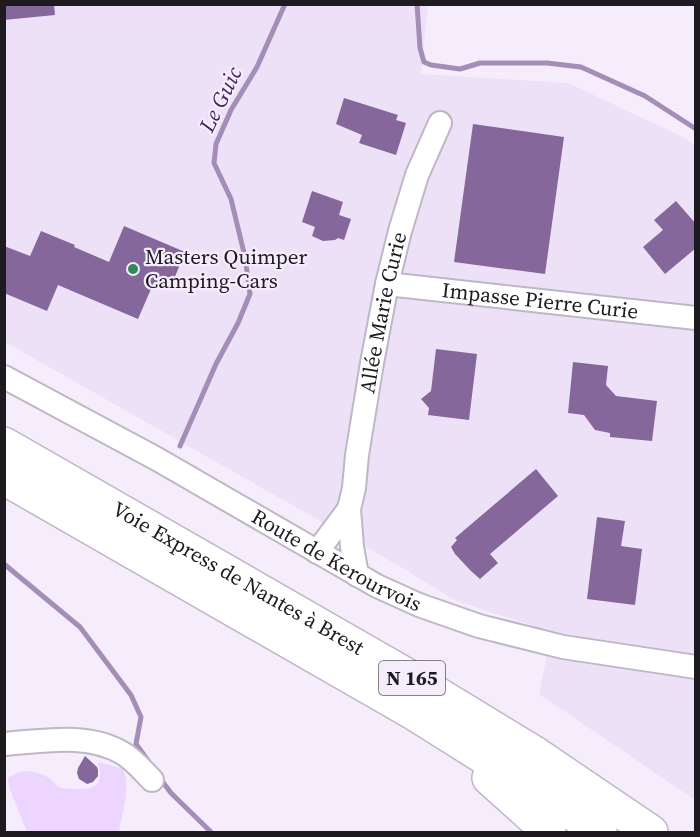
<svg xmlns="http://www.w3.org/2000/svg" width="700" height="837" font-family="'Source Serif 4',serif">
  <rect width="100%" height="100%" fill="#f5edfc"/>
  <!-- built -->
  <polygon fill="#ede1f7" points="5,5 428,5 421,74 568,83 685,138 696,147 695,800 539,694 552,632 454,600 401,567 5,342"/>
  <!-- green -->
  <path fill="#ecd5fe" d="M98 762 123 769C131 789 122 812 119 832H27L9 787 8 778C13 775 19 771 26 771 33 771 43 774 49 778 53 780 55 785 59 787 65 789 73 789 78 789 99 789 103 782 98 762Z"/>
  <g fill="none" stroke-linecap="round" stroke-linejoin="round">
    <!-- stream -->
    <g stroke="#a48db6" stroke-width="5">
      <polyline points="417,4 420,48 424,62 431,65 460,69 480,63 547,63 581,67 645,96 696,129"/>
      <polyline points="180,446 216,364 238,323 250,294 245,257 231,199 214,163 216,144 231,110 257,67 285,4"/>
      <polyline points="4,564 80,627 131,695 141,717 136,744 149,762"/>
      <polyline points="159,777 171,793 211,832"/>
    </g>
  </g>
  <!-- building -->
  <g fill="#85679b">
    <polygon points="4,4 54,4 55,15 4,20"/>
    <polygon points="344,98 398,115 396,120 406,123 396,155 359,143 362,135 336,124"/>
    <polygon points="473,124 564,137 545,274 454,262"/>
    <polygon points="312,191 343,202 339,215 351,219 344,240 338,238 335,240 323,241 312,236 315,227 302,222"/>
    <polygon points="676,201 696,224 696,248 665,274 643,247 663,230 654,220"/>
    <polygon points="124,226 185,252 170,289 154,282 138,319 58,285 47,311 4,293 4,246 30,256 41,231 75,245 74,247 109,262"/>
    <polygon points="436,349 477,354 469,420 428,415 429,408 421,399 431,391"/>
    <polygon points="573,362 608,366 606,385 616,396 657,401 652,441 610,437 610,433 595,430 584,415 568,413"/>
    <polygon points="536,469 558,496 490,554 498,563 480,579 471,571 455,554 451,547 457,540 455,538"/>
    <polygon points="597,517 625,521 621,546 642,549 635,605 587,599"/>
    <polygon points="85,756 97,767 98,770 98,776 93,782 87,784 79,779 77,773 78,768"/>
  </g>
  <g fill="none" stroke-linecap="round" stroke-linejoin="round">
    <defs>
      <g id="minor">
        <path id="s1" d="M387 284 696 318"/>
        <path id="s2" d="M4 377 157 459 377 586 419 605 479 626 563 647 696 667"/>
        <polyline points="317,552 349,509"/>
        <path id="s3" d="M357 575 352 547 349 509 354 488 357 455 372 363 387 284 400 231 417 175 440 123"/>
        <path d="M4 744C44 741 89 732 124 754 135 761 143 771 152 780"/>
      </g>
      <g id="highway">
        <path id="s4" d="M4 444 410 677 533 752 651 832"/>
        <polyline points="4,478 415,714 552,800 600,832"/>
        <polyline points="489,778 549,832"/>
      </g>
    </defs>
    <!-- minor casing -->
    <use href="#minor" stroke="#bfb7c6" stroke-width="26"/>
    <!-- highway casing -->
    <use href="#highway" stroke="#bfb7c6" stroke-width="36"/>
    <!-- minor -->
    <use href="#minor" stroke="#fff" stroke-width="22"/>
    <!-- highway -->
    <use href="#highway" stroke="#fff" stroke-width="33"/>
  </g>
  <!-- markers -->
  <circle fill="#32885b" stroke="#f5edfc" stroke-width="2" cx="133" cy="269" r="6"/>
  <g text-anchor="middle" stroke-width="4.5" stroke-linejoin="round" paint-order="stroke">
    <!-- shield labels -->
    <rect fill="#f5edfc" stroke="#5e5962" stroke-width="1.5" x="379" y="661" width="66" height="34" rx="4.5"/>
    <g font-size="20" font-weight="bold" fill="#1d1a20">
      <text x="412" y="685">N 165</text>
    </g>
    <!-- poi labels -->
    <g font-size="21" fill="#1d1a20" stroke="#f5edfc" text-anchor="start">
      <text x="145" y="264">Masters Quimper<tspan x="145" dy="24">Camping-Cars</tspan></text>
    </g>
    <!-- street labels -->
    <g font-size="21" fill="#1d1a20" stroke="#f5edfc">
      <text dy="7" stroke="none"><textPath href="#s1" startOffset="154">Impasse Pierre Curie</textPath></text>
      <text dy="7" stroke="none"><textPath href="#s3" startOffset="266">Allée Marie Curie</textPath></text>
      <text dy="7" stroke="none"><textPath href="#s2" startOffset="380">Route de Kerourvois</textPath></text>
      <text dy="7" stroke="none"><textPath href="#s4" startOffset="270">Voie Express de Nantes à Brest</textPath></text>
    </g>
    <!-- water labels -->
    <g font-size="22" font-style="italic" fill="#471e60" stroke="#f5edfc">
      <text transform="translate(220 99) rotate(-64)" y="8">Le Guic</text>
    </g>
  </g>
  <!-- border -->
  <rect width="700" height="837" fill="none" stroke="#1d1a20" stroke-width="12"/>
</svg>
